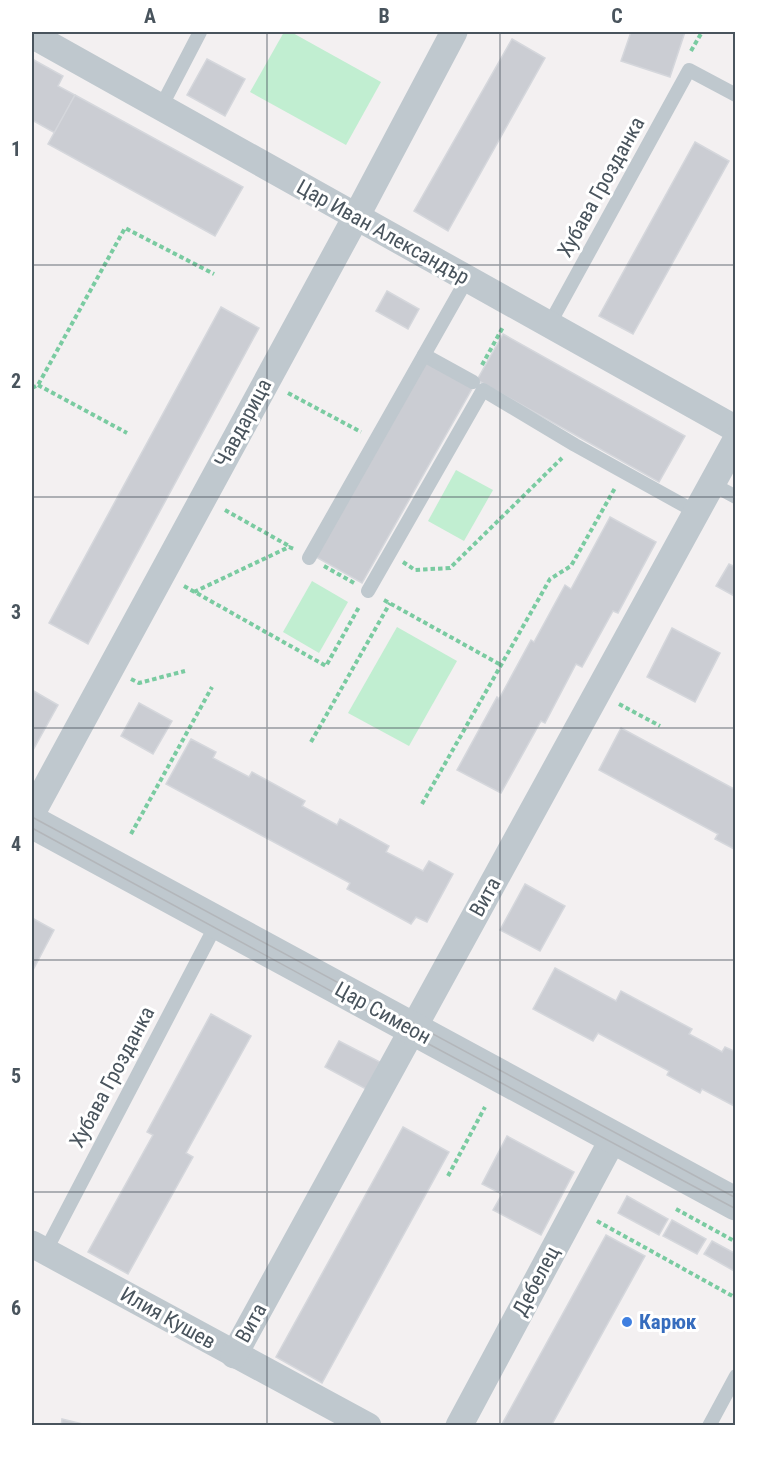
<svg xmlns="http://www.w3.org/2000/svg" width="767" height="1457" font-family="'Roboto Condensed',sans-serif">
  <rect width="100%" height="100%" fill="#f3f0f1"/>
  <!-- green -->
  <g fill="#c1eed1">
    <polygon points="284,32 291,32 381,82 346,145 250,92"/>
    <polygon points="456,470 493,490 464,541 428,521"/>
    <polygon points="312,581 348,602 319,653 283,632"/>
    <polygon points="397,627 457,661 409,746 348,713"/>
  </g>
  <!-- building -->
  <g fill="#cbcdd3" stroke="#d5d7dc" stroke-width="1.5">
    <polygon points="631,32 685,32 670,77 621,61"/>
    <polygon points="512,39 545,58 448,231 414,211"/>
    <polygon points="32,59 63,76 58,86 75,95 55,133 32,120"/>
    <polygon points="207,59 245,79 225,116 187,95"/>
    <polygon points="75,95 243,187 215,236 48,144"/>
    <polygon points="695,142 729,161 633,334 599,316"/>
    <polygon points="387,291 419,309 408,329 376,311"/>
    <polygon points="221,307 259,328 88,644 49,623"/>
    <polygon points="503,334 685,436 659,482 477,380"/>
    <polygon points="427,361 473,387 362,583 316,557"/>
    <polygon points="610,517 656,542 618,613 613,611 582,667 576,664 545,723 541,721 501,793 457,770 497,697 499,699 531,640 534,642 565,585 571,589"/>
    <polygon points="736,561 736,597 716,586 729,564 733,566"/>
    <polygon points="672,628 720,653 695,702 647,677"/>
    <polygon points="32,690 58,705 32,752"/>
    <polygon points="139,703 172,721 153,754 121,736"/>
    <polygon points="621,728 736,790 736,850 715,839 718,834 599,770"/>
    <polygon points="191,739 216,752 213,758 249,777 252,772 305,801 302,806 337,825 340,819 389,846 386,852 423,871 429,861 453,874 427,922 416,917 411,924 347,889 350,883 166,784"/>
    <polygon points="525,884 565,906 540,951 500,930"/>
    <polygon points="32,918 54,930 32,972"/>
    <polygon points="555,968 616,1001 621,991 692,1029 689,1034 706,1043 722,1052 725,1047 736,1052 736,1107 702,1089 700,1093 667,1075 669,1071 598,1033 593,1041 533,1009"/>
    <polygon points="211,1014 251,1036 186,1153 193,1157 128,1274 88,1252 153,1135 147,1132"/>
    <polygon points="339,1041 380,1062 366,1089 325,1067"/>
    <polygon points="403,1127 449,1152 322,1383 276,1357"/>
    <polygon points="507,1136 574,1172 541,1235 493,1210 502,1194 482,1184"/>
    <polygon points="627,1196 668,1219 659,1235 618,1213"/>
    <polygon points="672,1220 706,1239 697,1254 663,1236"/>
    <polygon points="606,1235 645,1256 551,1426 501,1426"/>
    <polygon points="712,1241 736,1254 736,1272 704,1254"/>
    <polygon points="62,1419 83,1424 83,1426 61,1426"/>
  </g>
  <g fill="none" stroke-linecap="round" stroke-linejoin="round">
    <!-- path -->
    <g stroke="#7acba1" stroke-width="4" stroke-dasharray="4.5 3" stroke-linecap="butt">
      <polyline points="691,51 702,32"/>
      <polyline points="482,365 503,327"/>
      <polyline points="38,385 127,433"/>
      <polyline points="32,388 38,385 125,228 214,274"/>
      <polyline points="288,393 361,432"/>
      <polyline points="225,510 289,546"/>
      <polyline points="403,562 415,570 450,568 562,458"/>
      <polyline points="324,566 354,583"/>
      <polyline points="184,586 326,666 359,607"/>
      <polyline points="194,592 289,547 294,549"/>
      <polyline points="384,600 501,665"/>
      <polyline points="131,679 139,683 185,671"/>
      <polyline points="619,704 660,726"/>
      <polyline points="311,742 390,603"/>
      <polyline points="422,804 550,579 571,566 615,488"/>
      <polyline points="131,834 212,687"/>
      <polyline points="448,1176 485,1107"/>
      <polyline points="676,1209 736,1242"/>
      <polyline points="597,1221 736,1298"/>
    </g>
    <!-- service -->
    <g stroke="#bfc8ce" stroke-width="14">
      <polyline points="161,107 200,32"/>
      <polyline points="549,325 689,70 736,95"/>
      <polyline points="424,355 473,382"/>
      <polyline points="712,484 736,497"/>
      <polyline points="309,558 467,279"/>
      <polyline points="368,591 483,390 575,445 696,512"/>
      <polyline points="45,1252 217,923"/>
      <polyline points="709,1426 736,1376"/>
    </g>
    <!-- minor -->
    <g stroke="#bfc8ce" stroke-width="27">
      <polyline points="32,35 736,429"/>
      <polyline points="32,813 356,217 454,32"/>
      <polyline points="32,1244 368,1426"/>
      <polyline points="234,1355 736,440"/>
      <polyline points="459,1426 614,1137"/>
    </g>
    <!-- tertiary -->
    <polyline stroke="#bfc8ce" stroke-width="33" points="32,822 736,1204"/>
    <!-- tram -->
    <g stroke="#b3b6ba" stroke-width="1.5">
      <polyline points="32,817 736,1198"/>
      <polyline points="32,828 410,1034 736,1209"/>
    </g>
  </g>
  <!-- grid -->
  <path fill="none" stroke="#49545d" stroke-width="1.5" stroke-opacity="0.55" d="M267 32V1426M500 32V1426M32 265H736M32 497H736M32 728H736M32 960H736M32 1192H736"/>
  <!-- markers -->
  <circle fill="#3f7fe0" stroke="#fff" stroke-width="2" cx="627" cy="1322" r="6"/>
  <g text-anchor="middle" stroke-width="6" stroke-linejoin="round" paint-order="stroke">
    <!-- street labels -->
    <g font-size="21" fill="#49545d" stroke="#fff">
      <text transform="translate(601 187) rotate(-61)" y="7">Хубава Грозданка</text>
      <text transform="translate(383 232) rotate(29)" y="7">Цар Иван Александър</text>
      <text transform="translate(243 423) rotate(-62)" y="7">Чавдарица</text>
      <text transform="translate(485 897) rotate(-61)" y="7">Вита</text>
      <text transform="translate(383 1013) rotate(29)" y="7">Цар Симеон</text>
      <text transform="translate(112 1077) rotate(-62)" y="7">Хубава Грозданка</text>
      <text transform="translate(536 1281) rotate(-62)" y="7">Дебелец</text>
      <text transform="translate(168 1318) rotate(29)" y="7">Илия Кушев</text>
      <text transform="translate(251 1323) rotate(-61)" y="7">Вита</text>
    </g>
    <!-- shop labels -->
    <g font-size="21" font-weight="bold" fill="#366cbe" stroke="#fff" text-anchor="start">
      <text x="639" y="1329">Карюк</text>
    </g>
  </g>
  <!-- border -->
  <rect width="767" height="1457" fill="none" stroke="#ffffff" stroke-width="66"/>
  <rect x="33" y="33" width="701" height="1391" fill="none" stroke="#49545d" stroke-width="2"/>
  <g font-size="20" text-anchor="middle" font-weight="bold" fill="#49545d">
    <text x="150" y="23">A</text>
    <text x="384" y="23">B</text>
    <text x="617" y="23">C</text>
    <text x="16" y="156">1</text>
    <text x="16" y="388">2</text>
    <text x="16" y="619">3</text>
    <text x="16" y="851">4</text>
    <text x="16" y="1083">5</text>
    <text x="16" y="1315">6</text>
  </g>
</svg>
